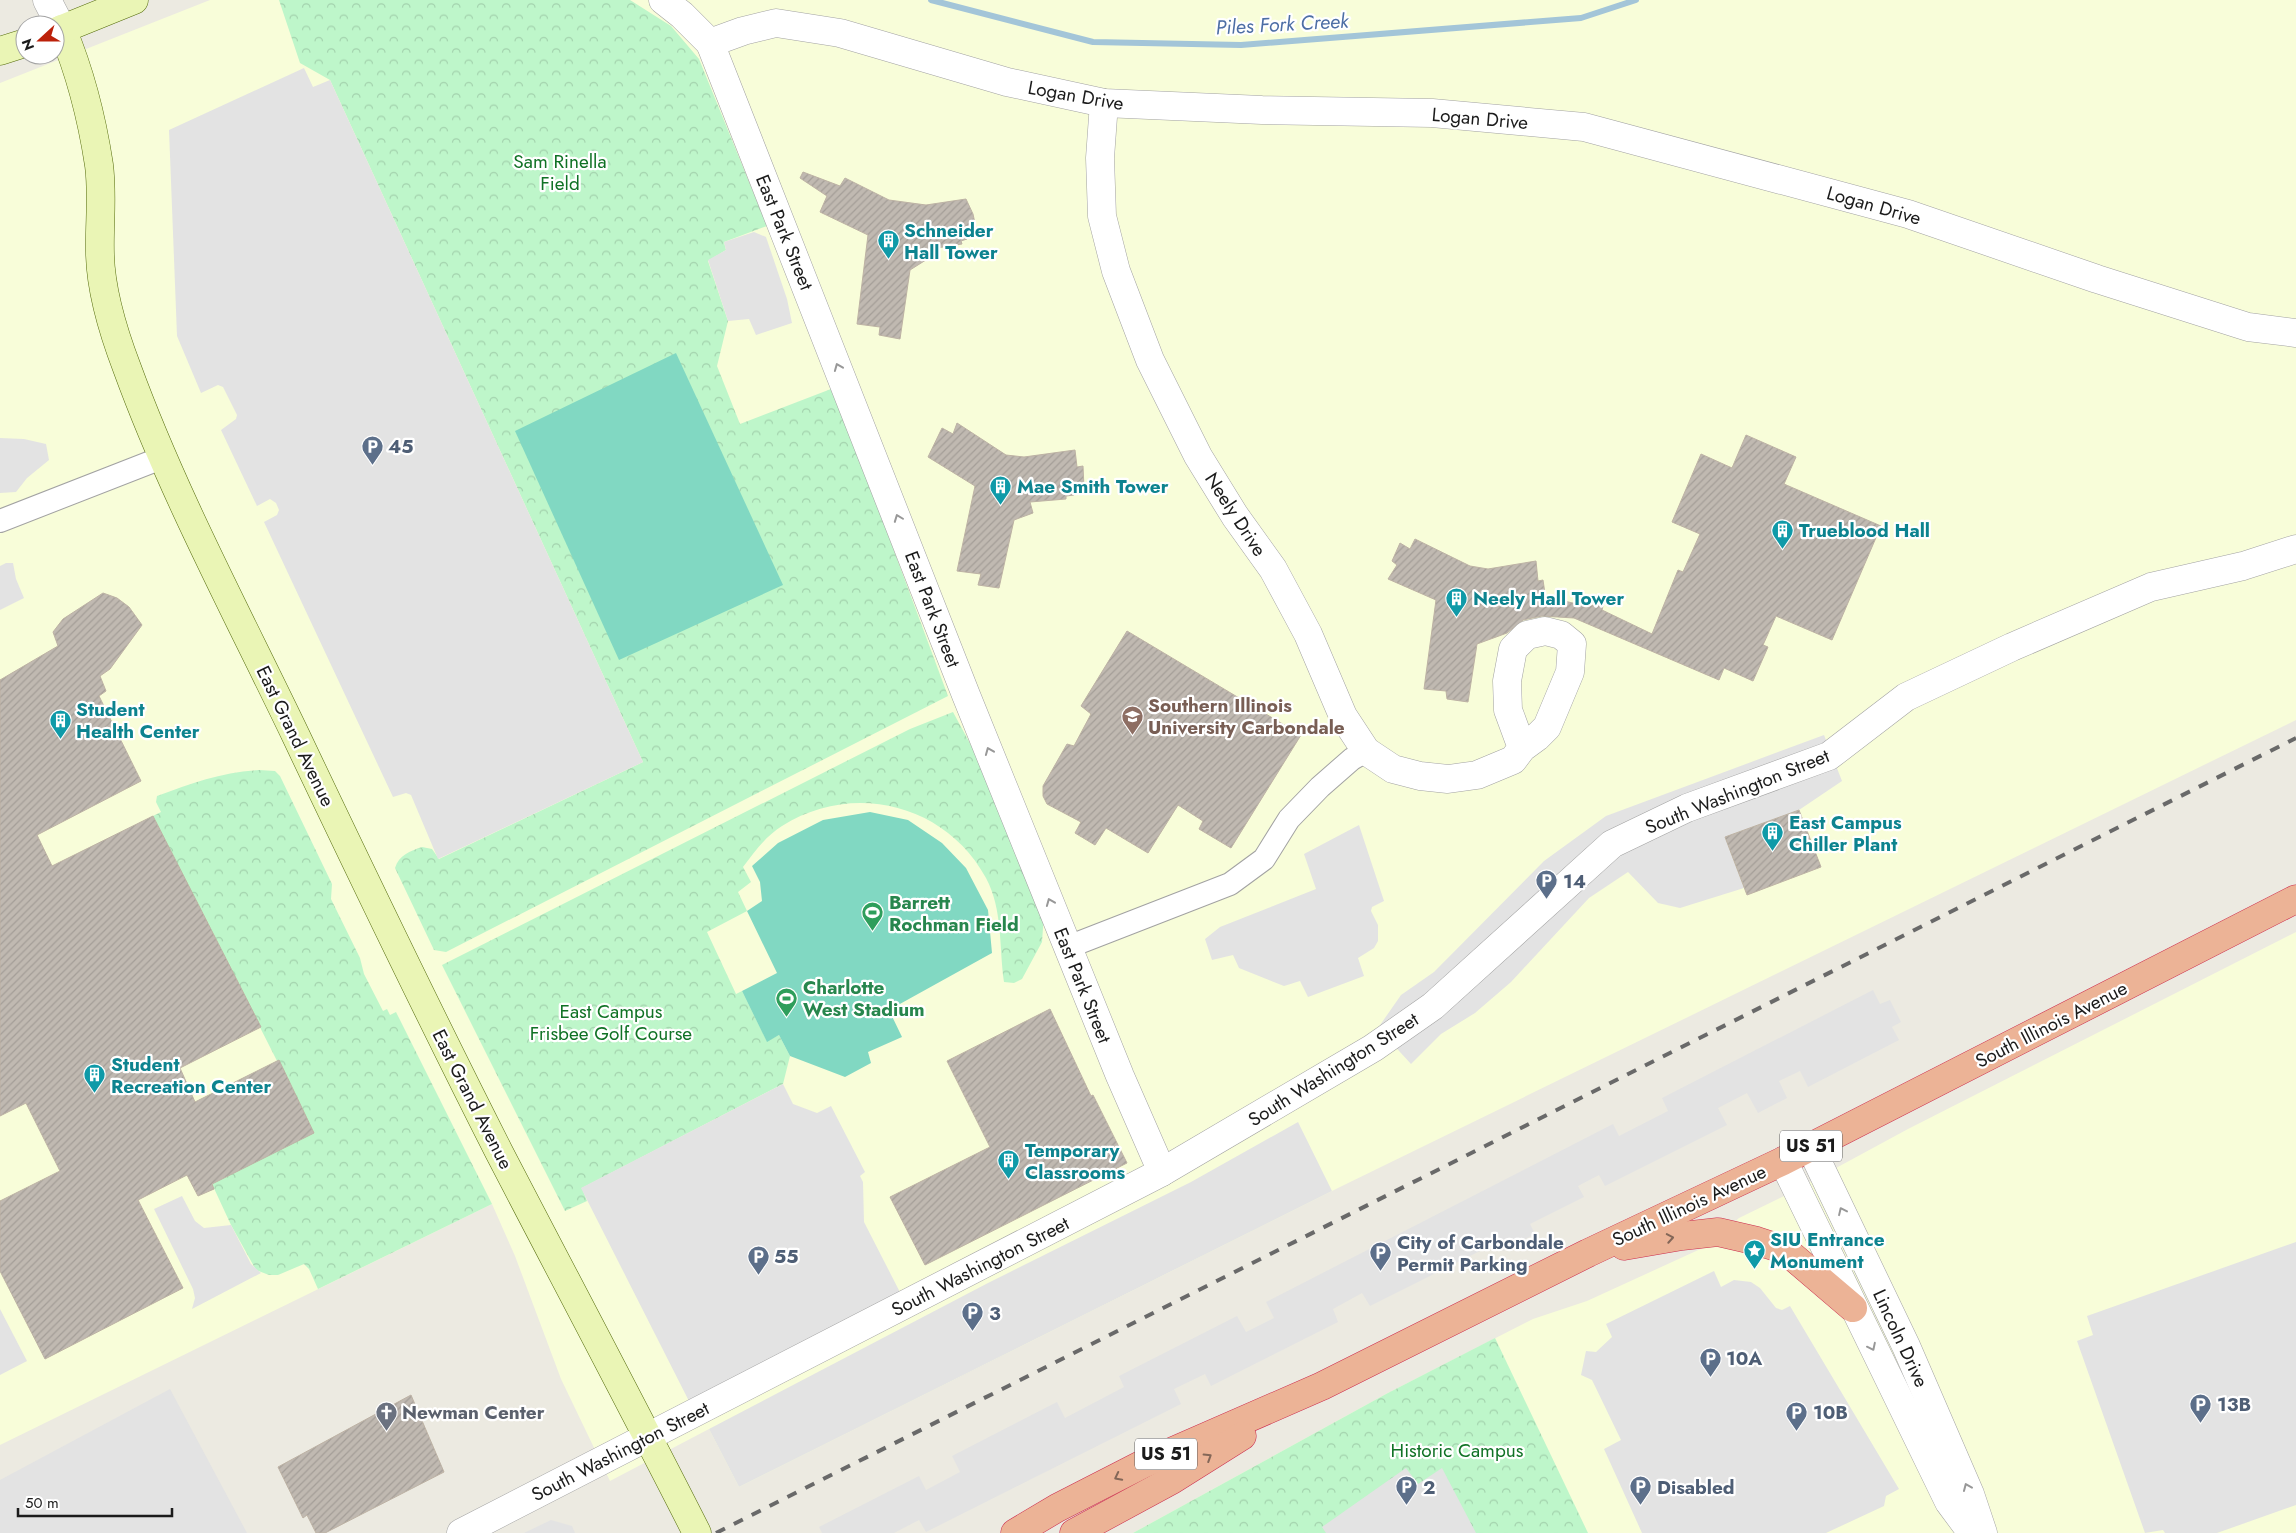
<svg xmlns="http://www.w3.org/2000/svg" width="2296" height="1533" font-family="Jost,sans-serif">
  <defs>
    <pattern id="park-crowns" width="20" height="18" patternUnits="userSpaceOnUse" patternTransform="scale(1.25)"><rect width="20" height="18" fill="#bef6ca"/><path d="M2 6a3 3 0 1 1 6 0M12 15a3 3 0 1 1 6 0" fill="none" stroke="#a3d2ad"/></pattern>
    <pattern id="building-hatch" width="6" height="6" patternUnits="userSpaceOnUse" patternTransform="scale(1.25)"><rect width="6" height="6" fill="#c0b9b1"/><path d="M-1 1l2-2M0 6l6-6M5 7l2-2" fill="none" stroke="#a49e98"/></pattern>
  </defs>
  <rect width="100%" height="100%" fill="#eceae1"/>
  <!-- education -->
  <g fill="#f8fdd9">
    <polygon points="210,0 2296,0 2296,720 1340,1187 739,1487 709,1429 610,1481 561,1379 515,1256 492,1204 0,1445 0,83"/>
    <polygon points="2296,932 2296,1533 1133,1533 1386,1394 1533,1319 1587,1301 1707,1246 1739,1218 1788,1194 1908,1129"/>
  </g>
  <!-- park -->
  <g fill="url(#park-crowns)">
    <path d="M279 0H630L671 26 699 59 767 226 724 242 726 250 708 261 728 321 717 366 740 424 831 389 877 505 948 696 446 952 434 950 395 868C399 855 410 851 422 847L432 849 439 859 643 762 330 80 300 63Z"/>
    <path d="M953 712 986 773 1044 914 1042 942 1022 979 1014 983 1004 982C999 947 1003 910 986 878 946 804 853 781 782 826 766 836 755 851 743 867L751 882 738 892 747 911 707 932 736 994 742 991 767 1041 779 1035 790 1056 783 1084 582 1188 587 1201 565 1211 442 965 910 729Z"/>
    <path d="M259 770 275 771 280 776 332 884 331 899 360 958 364 974 383 1011 387 1009 390 1015 396 1012 492 1204 318 1289 309 1269 304 1264 278 1275H269L256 1270 231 1225 212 1184 313 1132 153 816 161 812 156 802 157 796C192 783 222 772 259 770Z"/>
    <polygon points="1495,1338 1588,1533 1133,1533 1386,1394"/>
  </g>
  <!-- pitch -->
  <g fill="#81d8c2">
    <polygon points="676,353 783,585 619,660 515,431"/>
    <polygon points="870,812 908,820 942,843 966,868 988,910 992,953 889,1010 902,1037 868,1052 871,1063 845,1077 790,1056 779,1035 767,1042 742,991 777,973 747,911 762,901 760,882 752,866 778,843 823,820"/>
  </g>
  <!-- parking -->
  <g fill="#e3e3e3">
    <polygon points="304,68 313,87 330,80 643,762 438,859 411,795 406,793 393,797 264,522 277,515 279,510 276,503 270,499 257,506 221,430 236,419 237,415 223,387 218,385 201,393 177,336 169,130"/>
    <polygon points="754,232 766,237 787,299 792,323 756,335 749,319 728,321 708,260 726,250 724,242"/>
    <polygon points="0,438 24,439 46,444 49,460 27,478 16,492 0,493"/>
    <polygon points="6,563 13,563 16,579 24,598 0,610 0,566"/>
    <polygon points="1824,735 1842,781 1799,810 1725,837 1744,888 1680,908 1658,903 1628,872 1589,898 1511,982 1475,1013 1441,1034 1411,1064 1378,1028 1401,995 1434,972 1544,861 1606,816"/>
    <polygon points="1359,825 1384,901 1372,907 1371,911 1378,925 1378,941 1374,948 1358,958 1364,976 1308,997 1300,981 1284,986 1239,968 1233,955 1212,960 1205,939 1220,927 1316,889 1304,854"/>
    <polygon points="1873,990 1880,1004 1890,1000 1901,1022 1892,1027 1899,1040 1808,1087 1800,1071 1779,1081 1787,1098 1758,1113 1747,1093 1718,1108 1727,1125 1605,1186 1599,1175 1578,1186 1584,1197 1530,1224 1535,1234 1503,1251 1498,1242 1370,1306 1362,1293 1333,1309 1338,1322 1211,1386 1205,1374 1174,1389 1181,1404 926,1532 919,1520 894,1533 822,1533 819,1527 919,1476 926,1490 960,1472 952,1456 1057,1402 1065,1418 1124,1387 1119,1376 1237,1316 1246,1332 1274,1318 1266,1302 1613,1124 1619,1136 1668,1111 1662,1098"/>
    <polygon points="783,1084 793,1104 817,1113 831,1106 865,1172 860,1176 863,1182 864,1222 906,1304 695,1413 581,1188"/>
    <polygon points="1298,1122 1332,1191 739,1487 709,1429 988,1283 1191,1182"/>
    <polygon points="182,1196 195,1221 204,1228 231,1225 251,1264 261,1273 192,1309 195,1298 193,1289 154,1209"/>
    <polygon points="2296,1242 2296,1505 2217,1533 2165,1533 2163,1530 2145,1533 2077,1341 2093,1335 2087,1316"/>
    <polygon points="1714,1271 1721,1287 1734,1280 1751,1282 1760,1288 1776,1308 1782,1310 1790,1306 1899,1489 1886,1496 1884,1506 1826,1533 1642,1533 1604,1449 1621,1440 1592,1380 1581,1375 1586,1351 1596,1352 1612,1337 1606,1324"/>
    <polygon points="0,1309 27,1361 0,1375"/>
    <polygon points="170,1389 247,1533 0,1533 0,1480"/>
    <polygon points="1406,1468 1418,1484 1442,1468 1476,1533 1326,1533 1322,1527"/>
    <polygon points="551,1520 572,1526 575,1533 524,1533"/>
  </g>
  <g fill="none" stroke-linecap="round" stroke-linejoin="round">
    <!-- stream -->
    <polyline stroke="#a3c5d8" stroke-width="6" points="931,0 1093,42 1241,45 1581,18 1636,0"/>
  </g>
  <!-- building -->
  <g fill="url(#building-hatch)" stroke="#bdb2a4">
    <polygon points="803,172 840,186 845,178 889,200 926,205 966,199 973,214 976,228 966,231 967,239 961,241 962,244 924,250 929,258 910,270 900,339 879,335 880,327 857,324 868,235 820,212 827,196 800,178"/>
    <polygon points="957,423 1006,455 1024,457 1075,450 1077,467 1083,466 1084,488 1073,489 1074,495 1066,496 1066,499 1030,502 1033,513 1014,520 999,588 978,585 981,574 957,571 975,486 928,457 942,428 953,434"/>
    <polygon points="1746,435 1796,457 1784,484 1881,526 1832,640 1776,616 1763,645 1768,647 1753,681 1724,668 1719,680 1574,618 1542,616 1523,620 1507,633 1477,644 1468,702 1447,699 1446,691 1424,689 1436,600 1388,579 1397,565 1392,561 1400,543 1410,549 1415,539 1470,566 1488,569 1536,561 1538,581 1543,580 1546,600 1547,597 1577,604 1603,606 1602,610 1652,634 1678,570 1683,572 1700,534 1672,522 1701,454 1732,468"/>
    <polygon points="103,593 117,598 129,607 142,625 110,669 100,676 106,691 99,696 141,781 37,835 52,866 153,816 261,1027 180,1068 195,1102 279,1060 314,1133 212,1184 214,1189 198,1196 187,1175 138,1200 183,1288 45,1359 0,1271 0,1201 60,1171 26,1103 0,1116 0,680 58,646 53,632 63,619"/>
    <polygon points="1127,631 1301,735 1231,848 1199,829 1203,821 1178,805 1148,853 1106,828 1095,845 1075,833 1081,822 1047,804 1043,796 1043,786 1067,744 1074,746 1091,714 1081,706"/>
    <polygon points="1799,810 1821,867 1747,895 1725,837"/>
    <polygon points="1050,1009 1091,1096 1093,1095 1127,1163 925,1265 890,1197 990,1147 947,1061"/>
    <polygon points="411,1395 444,1472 325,1533 316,1533 307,1515 303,1518 278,1467"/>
  </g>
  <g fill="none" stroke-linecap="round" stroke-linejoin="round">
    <defs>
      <g id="minor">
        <polyline points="0,521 164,457"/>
        <polyline points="1068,947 1230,884 1264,859 1289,819 1320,787 1352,759 1366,751"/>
      </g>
      <g id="tertiary">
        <polyline points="47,0 62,29"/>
        <polyline points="663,0 682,15 710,43 743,31 776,23 840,33 1007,82 1104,103 1262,110 1432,113 1584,127 1908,214 2097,279 2248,327 2296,333"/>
        <polyline points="710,43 966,695 1120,1076 1162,1172"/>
        <polyline points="1104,103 1100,158 1102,216 1116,271 1150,360 1198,456 1235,516 1273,569 1308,634 1343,716 1366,751 1393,769 1420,776 1448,779 1477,775 1513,760 1522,748 1537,737 1547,727 1570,672 1572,644 1561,635 1545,631 1527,635 1513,649 1507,681 1508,710 1522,748"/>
        <polyline points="1810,1146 1906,1346 1970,1494 1983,1533"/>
        <polyline points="1783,1161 1949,1502 1972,1533"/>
        <polyline points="461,1533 1162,1172 1373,1048 1433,1006 1612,844 1687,808 1829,756 1906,697 2012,647 2151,587 2243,566 2296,549"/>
      </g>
      <g id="secondary">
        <path d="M62 29C80 72 92 119 99 165 103 195 99 225 100 255 101 292 114 334 127 368 173 494 238 615 296 736 362 875 429 1014 499 1152 565 1279 632 1405 697 1533"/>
        <polyline points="55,32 134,0"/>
        <polyline points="0,51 25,43"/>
      </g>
      <g id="trunk">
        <polyline points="1624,1246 1682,1236 1718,1232 1757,1241 1785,1250 1853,1308"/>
        <polyline points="1015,1533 1057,1508 1141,1465 1322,1386 1588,1253 1783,1161 2296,899"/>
        <polyline points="1074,1533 1172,1480 1242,1436"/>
      </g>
    </defs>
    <!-- minor casing -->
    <use href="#minor" stroke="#a2a2a2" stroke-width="24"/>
    <!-- tertiary casing -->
    <use href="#tertiary" stroke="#a2a2a2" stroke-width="29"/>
    <!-- secondary casing -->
    <use href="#secondary" stroke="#536a0a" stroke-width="29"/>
    <!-- trunk casing -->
    <use href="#trunk" stroke="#cc2c4e" stroke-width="29"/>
    <!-- minor -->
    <use href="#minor" stroke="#fff" stroke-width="22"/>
    <!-- tertiary -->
    <use href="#tertiary" stroke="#fff" stroke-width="28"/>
    <!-- secondary -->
    <use href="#secondary" stroke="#eaf5b5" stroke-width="28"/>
    <!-- trunk -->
    <use href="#trunk" stroke="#ecb396" stroke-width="28"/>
    <!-- rail -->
    <polyline stroke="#696969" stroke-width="4" stroke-dasharray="10 10" stroke-linecap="butt" points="716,1533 2296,738"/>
  </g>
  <!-- one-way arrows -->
  <defs><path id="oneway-chevron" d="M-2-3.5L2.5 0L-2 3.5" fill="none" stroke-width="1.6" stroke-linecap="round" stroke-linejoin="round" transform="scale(1.25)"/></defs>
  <g stroke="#989898">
    <use href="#oneway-chevron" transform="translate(838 367) rotate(-112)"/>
    <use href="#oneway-chevron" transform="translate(898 518) rotate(-111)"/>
    <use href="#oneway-chevron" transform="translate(989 751) rotate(-112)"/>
    <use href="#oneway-chevron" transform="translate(1050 902) rotate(-112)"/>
    <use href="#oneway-chevron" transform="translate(1842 1211) rotate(-115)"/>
    <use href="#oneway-chevron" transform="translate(1872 1347) rotate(64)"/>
    <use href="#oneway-chevron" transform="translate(1967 1487) rotate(-113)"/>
  </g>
  <g stroke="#846758">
    <use href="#oneway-chevron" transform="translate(1670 1238) rotate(-10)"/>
    <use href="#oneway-chevron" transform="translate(1208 1457) rotate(-32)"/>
    <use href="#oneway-chevron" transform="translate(1118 1477) rotate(153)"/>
  </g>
  <!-- icons -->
  <defs>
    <symbol id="building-pin" viewBox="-11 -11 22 30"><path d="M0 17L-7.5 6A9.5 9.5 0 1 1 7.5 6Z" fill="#0f9aa8" stroke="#fff"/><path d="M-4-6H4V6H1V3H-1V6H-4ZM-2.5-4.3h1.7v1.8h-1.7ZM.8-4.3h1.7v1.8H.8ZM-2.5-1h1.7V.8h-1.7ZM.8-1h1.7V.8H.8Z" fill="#fff"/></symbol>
    <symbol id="parking-pin" viewBox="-11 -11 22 30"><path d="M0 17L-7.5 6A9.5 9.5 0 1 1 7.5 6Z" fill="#5c6f8a" stroke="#fff"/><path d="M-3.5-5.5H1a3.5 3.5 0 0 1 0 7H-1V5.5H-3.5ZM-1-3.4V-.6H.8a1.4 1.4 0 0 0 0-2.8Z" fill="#fff"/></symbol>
    <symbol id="university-pin" viewBox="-11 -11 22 30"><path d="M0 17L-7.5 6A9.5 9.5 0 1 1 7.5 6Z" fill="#8d6e63" stroke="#fff"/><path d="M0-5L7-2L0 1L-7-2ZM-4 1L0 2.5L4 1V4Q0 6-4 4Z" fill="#fff"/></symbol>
    <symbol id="stadium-pin" viewBox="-11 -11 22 30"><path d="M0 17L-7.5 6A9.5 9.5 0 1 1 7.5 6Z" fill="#2e9e5b" stroke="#fff"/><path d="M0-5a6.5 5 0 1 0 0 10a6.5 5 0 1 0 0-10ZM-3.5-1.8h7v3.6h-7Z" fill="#fff"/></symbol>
    <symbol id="sight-pin" viewBox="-11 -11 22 30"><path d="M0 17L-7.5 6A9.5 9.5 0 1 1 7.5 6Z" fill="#0f9aa8" stroke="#fff"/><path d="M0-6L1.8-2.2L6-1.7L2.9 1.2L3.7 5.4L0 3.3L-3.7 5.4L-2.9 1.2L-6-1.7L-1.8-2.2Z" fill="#fff"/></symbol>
    <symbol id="church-pin" viewBox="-11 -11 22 30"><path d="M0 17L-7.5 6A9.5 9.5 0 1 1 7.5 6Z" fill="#6b7280" stroke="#fff"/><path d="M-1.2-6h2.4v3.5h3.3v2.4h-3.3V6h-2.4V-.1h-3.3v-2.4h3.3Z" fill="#fff"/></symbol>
  </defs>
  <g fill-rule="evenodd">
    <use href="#building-pin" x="876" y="228" width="25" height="34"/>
    <use href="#parking-pin" x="360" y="434" width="25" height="34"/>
    <use href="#building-pin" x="988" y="474" width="25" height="34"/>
    <use href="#building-pin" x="1770" y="518" width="25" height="34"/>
    <use href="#building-pin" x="1444" y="586" width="25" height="34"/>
    <use href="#university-pin" x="1120" y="704" width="25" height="34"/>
    <use href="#building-pin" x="48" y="708" width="25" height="34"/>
    <use href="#building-pin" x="1760" y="820" width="25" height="34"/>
    <use href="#parking-pin" x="1534" y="868" width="25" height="34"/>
    <use href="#stadium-pin" x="860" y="900" width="25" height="34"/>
    <use href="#stadium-pin" x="774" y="986" width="25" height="34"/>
    <use href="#building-pin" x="82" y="1062" width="25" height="34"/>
    <use href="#building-pin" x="996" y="1148" width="25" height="34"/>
    <use href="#sight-pin" x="1742" y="1238" width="25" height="34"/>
    <use href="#parking-pin" x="1368" y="1240" width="25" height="34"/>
    <use href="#parking-pin" x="746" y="1244" width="25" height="34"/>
    <use href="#parking-pin" x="960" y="1300" width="25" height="34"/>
    <use href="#parking-pin" x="1698" y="1346" width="25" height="34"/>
    <use href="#parking-pin" x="2188" y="1392" width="25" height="34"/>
    <use href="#church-pin" x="374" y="1400" width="25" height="34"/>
    <use href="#parking-pin" x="1784" y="1400" width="25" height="34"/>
    <use href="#parking-pin" x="1394" y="1474" width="25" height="34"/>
    <use href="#parking-pin" x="1628" y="1474" width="25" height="34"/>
  </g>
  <g text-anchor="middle" stroke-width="4.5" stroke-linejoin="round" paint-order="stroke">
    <!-- shield labels -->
    <g fill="#fff" stroke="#5f5f5f" stroke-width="1">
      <rect x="1780" y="1130.5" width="62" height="31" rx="4"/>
      <rect x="1135" y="1438.5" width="62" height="31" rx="4"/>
    </g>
    <g font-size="18" font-weight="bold" fill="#1b1b1b">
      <text x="1811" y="1152">US 51</text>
      <text x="1166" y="1460">US 51</text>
    </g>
    <!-- street labels -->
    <g font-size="19" fill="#1b1b1b" stroke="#fff">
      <text transform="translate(1076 95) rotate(10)" y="7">Logan Drive</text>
      <text transform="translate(1480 118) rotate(5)" y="7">Logan Drive</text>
      <text transform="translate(1874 205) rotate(16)" y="7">Logan Drive</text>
      <text transform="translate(785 232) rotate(68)" y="7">East Park Street</text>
      <text transform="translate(1236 514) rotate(57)" y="7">Neely Drive</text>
      <text transform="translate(933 609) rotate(69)" y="7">East Park Street</text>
      <text transform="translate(296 736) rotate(64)" y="7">East Grand Avenue</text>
      <text transform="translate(1737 791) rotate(-22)" y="7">South Washington Street</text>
      <text transform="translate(1083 985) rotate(68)" y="7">East Park Street</text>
      <text transform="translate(2051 1024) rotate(-27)" y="7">South Illinois Avenue</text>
      <text transform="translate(1333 1069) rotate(-32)" y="7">South Washington Street</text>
      <text transform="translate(473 1099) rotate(63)" y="7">East Grand Avenue</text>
      <text transform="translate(1689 1205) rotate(-25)" y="7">South Illinois Avenue</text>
      <text transform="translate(980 1266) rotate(-27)" y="7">South Washington Street</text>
      <text transform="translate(1901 1338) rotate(65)" y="7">Lincoln Drive</text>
      <text transform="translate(620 1451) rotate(-27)" y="7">South Washington Street</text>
    </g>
    <!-- park labels -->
    <g font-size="19" fill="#107225" stroke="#fff">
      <text x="560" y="168">Sam Rinella<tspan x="560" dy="22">Field</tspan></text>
      <text x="611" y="1018">East Campus<tspan x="611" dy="22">Frisbee Golf Course</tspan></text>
      <text x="1457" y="1457">Historic Campus</text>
    </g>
    <!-- culture labels -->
    <g font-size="19" font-weight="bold" fill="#0d838f" stroke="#fff" text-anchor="start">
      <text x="904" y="237">Schneider<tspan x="904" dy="22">Hall Tower</tspan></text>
      <text x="1017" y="493">Mae Smith Tower</text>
      <text x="1799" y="537">Trueblood Hall</text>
      <text x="1473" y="605">Neely Hall Tower</text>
      <text x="76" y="716">Student<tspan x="76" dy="22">Health Center</tspan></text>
      <text x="1789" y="829">East Campus<tspan x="1789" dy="22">Chiller Plant</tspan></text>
      <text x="111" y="1071">Student<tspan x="111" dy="22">Recreation Center</tspan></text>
      <text x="1025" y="1157">Temporary<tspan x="1025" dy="22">Classrooms</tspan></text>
      <text x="1770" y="1246">SIU Entrance<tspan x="1770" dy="22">Monument</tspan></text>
    </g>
    <!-- service labels -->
    <g font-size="19" font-weight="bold" fill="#4e5e75" stroke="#fff" text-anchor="start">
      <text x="388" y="453">45</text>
      <text x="1563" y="888">14</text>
      <text x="1397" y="1249">City of Carbondale<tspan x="1397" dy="22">Permit Parking</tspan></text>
      <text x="774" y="1263">55</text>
      <text x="989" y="1320">3</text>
      <text x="1726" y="1365">10A</text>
      <text x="2217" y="1411">13B</text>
      <text x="1813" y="1419">10B</text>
      <text x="1423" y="1494">2</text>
      <text x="1657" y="1494">Disabled</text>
    </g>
    <!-- education labels -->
    <g font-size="19" font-weight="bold" fill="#785e54" stroke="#fff" text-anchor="start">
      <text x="1148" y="712">Southern Illinois<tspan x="1148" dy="22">University Carbondale</tspan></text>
    </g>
    <!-- leisure labels -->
    <g font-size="19" font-weight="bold" fill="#27864d" stroke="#fff" text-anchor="start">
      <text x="889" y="909">Barrett<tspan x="889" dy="22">Rochman Field</tspan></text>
      <text x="803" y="994">Charlotte<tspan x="803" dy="22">West Stadium</tspan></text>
    </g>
    <!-- worship labels -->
    <g font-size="19" font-weight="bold" fill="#5b616d" stroke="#fff" text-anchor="start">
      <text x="402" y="1419">Newman Center</text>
    </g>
    <!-- water labels -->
    <g font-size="20" font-style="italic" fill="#4d6ea5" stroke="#fff">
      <text transform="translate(1282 24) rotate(-3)" y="7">Piles Fork Creek</text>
    </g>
  </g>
  <!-- north arrow -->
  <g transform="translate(40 40) rotate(249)"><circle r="24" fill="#ffffff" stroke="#a4a4a4"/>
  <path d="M0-4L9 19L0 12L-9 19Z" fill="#bc210a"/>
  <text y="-8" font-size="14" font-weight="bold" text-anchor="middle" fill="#1b1b1b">N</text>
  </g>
  <!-- scale -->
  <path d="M18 1508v8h154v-8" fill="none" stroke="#1b1b1b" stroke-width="2.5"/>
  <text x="25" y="1508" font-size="15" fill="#1b1b1b" stroke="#ffffff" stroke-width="4" paint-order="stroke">50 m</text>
</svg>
